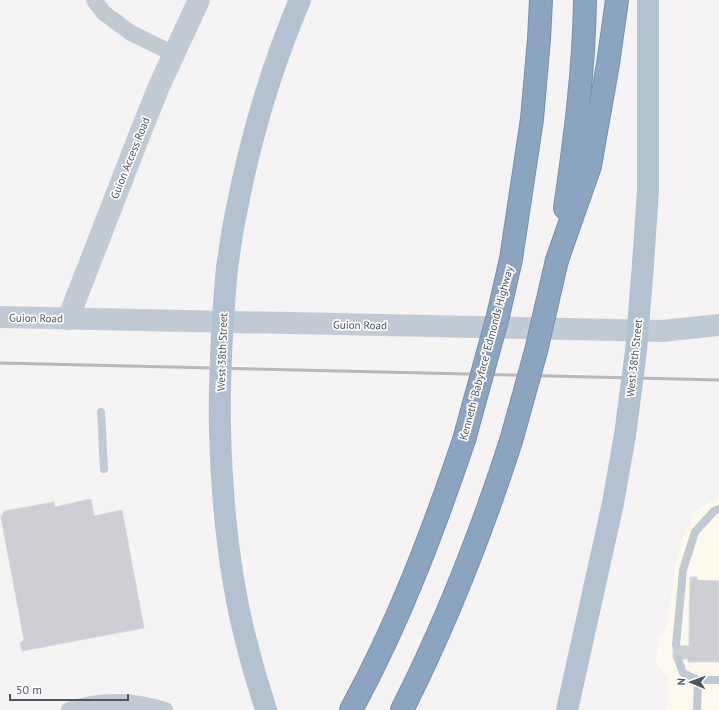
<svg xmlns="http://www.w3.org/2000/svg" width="719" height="710" font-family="'PT Sans',sans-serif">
  <rect width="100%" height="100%" fill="#f5f3f3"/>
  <!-- commercial -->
  <polygon fill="#fdf9ef" points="719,496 719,710 667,710 668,680 655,662 659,639 667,626 677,555 693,513"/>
  <!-- building -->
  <g fill="#cdcfd5" stroke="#d7d9de">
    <polygon points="91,499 94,516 122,510 144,628 22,651 20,643 24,640 1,517 4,511 54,502 55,507"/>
    <polygon points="690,577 697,577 697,580 719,581 719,662 688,662 688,659 673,659 673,645 689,646"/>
  </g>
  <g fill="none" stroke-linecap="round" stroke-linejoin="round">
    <defs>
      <g id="highway">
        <path d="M565 208C575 139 584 70 585 0"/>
        <polyline points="511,259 532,119 539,39 541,0"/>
        <polyline points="557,260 590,166 608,64 617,0"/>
        <path d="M351 710C399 622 432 534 464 440"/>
        <path d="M402 710C446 623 481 534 511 441"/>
      </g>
    </defs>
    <!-- highway casing -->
    <use href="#highway" stroke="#7690ad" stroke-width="24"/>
    <!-- lane -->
    <g stroke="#c1cad2" stroke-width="8">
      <polyline points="101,412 104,469"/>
      <polyline points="676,645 683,570 695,532 714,511 719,509"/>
      <polyline points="678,659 683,673 698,680"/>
      <polyline points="697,710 698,680 719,680"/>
    </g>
    <!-- street -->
    <g stroke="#c1cad2" stroke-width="16">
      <polyline points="94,0 104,13 131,33 174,54"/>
      <path d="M69 710C100 699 133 700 165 710"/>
    </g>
    <!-- secondary -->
    <g stroke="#c1cbd6" stroke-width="22">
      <polyline points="0,317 662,331 719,325"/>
      <polyline points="68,319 143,126 160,84 199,0"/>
    </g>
    <!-- primary -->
    <g stroke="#b3c2d1" stroke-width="22">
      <polyline points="643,264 648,190 648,0"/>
      <path d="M227 268C230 249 232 231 236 213 250 140 271 68 300 0"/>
      <path d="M220 431C222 503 229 579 248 648 253 669 260 690 266 710"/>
      <polyline points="567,710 613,503 625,435"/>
    </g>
    <!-- highway -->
    <use href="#highway" stroke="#8ba5c1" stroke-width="22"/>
    <!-- rail -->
    <polyline stroke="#b5b8bd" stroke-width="3" points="0,363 719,380"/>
    <defs>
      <g id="highway-bridge">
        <polyline points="464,440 498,316 511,259"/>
        <polyline points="511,441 536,351 557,260"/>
      </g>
    </defs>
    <!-- highway-bridge casing -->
    <use href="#highway-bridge" stroke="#7690ad" stroke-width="24" stroke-linecap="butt"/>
    <!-- primary-bridge -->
    <g stroke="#b3c2d1" stroke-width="22">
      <path d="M220 431C219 376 222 322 227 268"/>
      <polyline points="625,435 636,351 643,264"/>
    </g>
    <!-- highway-bridge -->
    <use href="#highway-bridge" stroke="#8ba5c1" stroke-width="22"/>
  </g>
  <g text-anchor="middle" stroke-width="3.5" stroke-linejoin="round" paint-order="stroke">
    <!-- street labels -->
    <g font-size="11" fill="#4a5661" stroke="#fff">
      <text transform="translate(130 158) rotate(-68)" y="4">Guion Access Road</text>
      <text transform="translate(36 318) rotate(1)" y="4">Guion Road</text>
      <text transform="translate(360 325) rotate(1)" y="4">Guion Road</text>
      <text transform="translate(222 352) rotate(-88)" y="4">West 38th Street</text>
      <text transform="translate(486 353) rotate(-75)" y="4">Kenneth "Babyface" Edmonds Highway</text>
      <text transform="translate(634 358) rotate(-84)" y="4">West 38th Street</text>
    </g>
  </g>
  <!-- north arrow -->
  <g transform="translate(691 682) rotate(272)" stroke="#ffffff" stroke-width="3" paint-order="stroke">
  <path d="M0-3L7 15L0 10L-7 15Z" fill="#4a5661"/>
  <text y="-6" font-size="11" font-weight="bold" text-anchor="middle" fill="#4a5661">N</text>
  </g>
  <!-- scale -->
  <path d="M10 694v6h118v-6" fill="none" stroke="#4a5661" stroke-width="2"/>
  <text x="16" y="694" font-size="12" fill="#4a5661" stroke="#ffffff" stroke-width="3" paint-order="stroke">50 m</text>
</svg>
